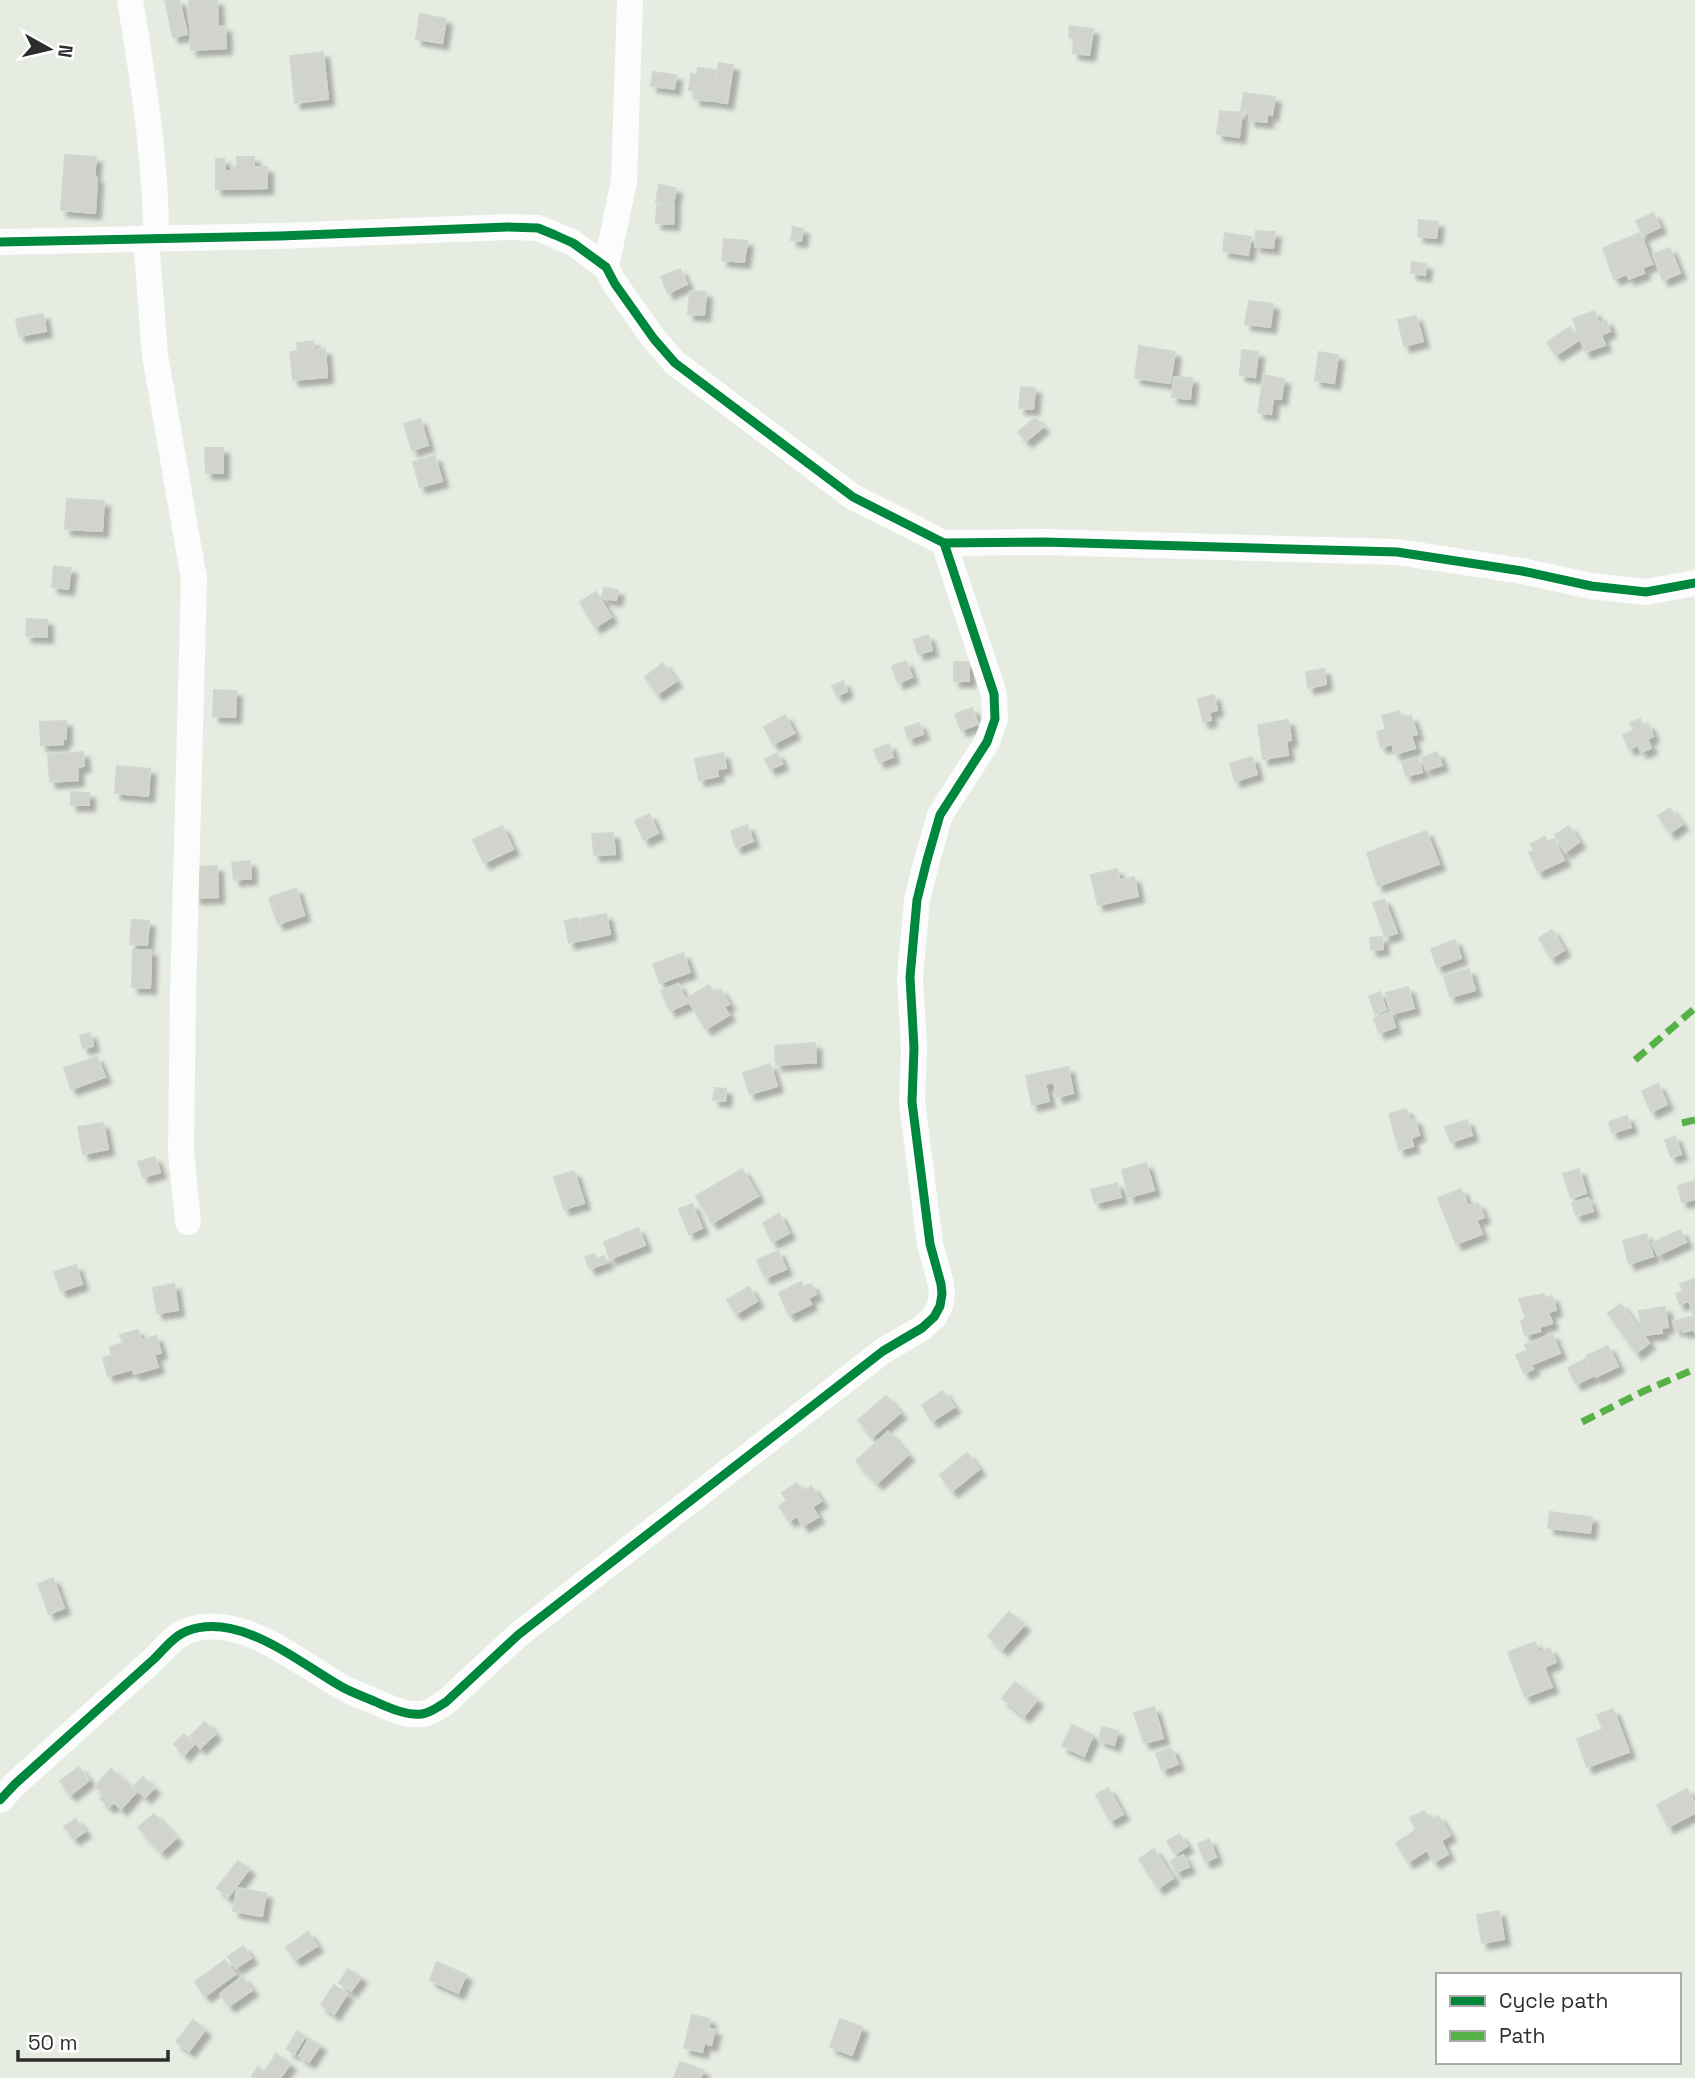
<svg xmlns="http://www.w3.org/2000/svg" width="1695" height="2078" font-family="'Space Grotesk',sans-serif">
  <defs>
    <filter id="shadow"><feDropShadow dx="6" dy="6" stdDeviation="2" flood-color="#0004"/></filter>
  </defs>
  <rect width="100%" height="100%" fill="#e7ece2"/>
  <!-- building -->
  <g fill="#d1d4cd" stroke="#d2d7ce" stroke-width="2" filter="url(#shadow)">
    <polygon points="165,0 179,0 187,34 173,37"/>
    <polygon points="189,0 217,0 218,27 225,26 226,48 191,50"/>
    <polygon points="420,14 446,19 442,43 416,39"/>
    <polygon points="1070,26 1093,29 1089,55 1073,53 1074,38 1069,37"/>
    <polygon points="323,52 328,99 295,103 290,56"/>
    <polygon points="719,63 733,65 727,103 714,101"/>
    <polygon points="698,68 716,70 712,101 694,99 695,91 689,90 691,74 697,75"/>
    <polygon points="653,72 676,75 674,89 651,86"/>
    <polygon points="1244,93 1275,97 1272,115 1267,114 1267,122 1249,120 1250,113 1241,111"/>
    <polygon points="1220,111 1242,113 1239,137 1217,134"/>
    <polygon points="65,155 96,157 94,177 97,178 95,213 61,210"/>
    <polygon points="237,157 254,157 254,167 267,167 267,188 216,189 216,159 224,159 225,171 232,171 231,168 237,167"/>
    <polygon points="659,185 676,188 673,205 656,202"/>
    <polygon points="657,205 674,206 673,224 656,223"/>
    <polygon points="1653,213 1660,227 1643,235 1636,221"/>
    <polygon points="1419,220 1438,222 1436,238 1418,236"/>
    <polygon points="793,227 803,229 801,241 791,240"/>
    <polygon points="1256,231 1275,232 1273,248 1255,246"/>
    <polygon points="1225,233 1251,237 1248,255 1223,251"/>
    <polygon points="1640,233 1652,264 1642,268 1644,273 1629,279 1627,274 1614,279 1603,248"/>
    <polygon points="724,239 747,241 744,262 722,260"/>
    <polygon points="1670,248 1680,273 1663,280 1653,254"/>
    <polygon points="1412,262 1426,264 1425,275 1411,273"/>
    <polygon points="680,269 687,284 668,293 661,277"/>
    <polygon points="690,291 706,292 704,315 688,314"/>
    <polygon points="1249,301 1273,304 1270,327 1245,324"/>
    <polygon points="1594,311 1599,323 1606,320 1610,331 1601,335 1605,345 1585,352 1573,319"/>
    <polygon points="43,314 46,331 19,336 16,319"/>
    <polygon points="1416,316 1423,341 1404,346 1398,320"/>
    <polygon points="1570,327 1579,340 1556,355 1547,342"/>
    <polygon points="313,341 314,350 325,349 327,377 293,380 290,352 298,351 297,343"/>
    <polygon points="1139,346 1175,352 1170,383 1135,378"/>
    <polygon points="1242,350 1258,352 1255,377 1240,375"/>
    <polygon points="1319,352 1338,355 1334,383 1315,380"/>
    <polygon points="1264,375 1284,379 1281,399 1273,398 1271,414 1258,412"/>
    <polygon points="1174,377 1192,378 1190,399 1172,397"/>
    <polygon points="1021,387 1035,388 1033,409 1019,408"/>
    <polygon points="1035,418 1043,427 1026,441 1018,432"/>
    <polygon points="420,419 428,445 412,450 404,424"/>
    <polygon points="205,448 223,448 223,473 206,473"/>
    <polygon points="435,456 442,481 420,487 413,462"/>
    <polygon points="67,499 104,501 102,531 65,529"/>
    <polygon points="54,566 71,568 68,589 52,587"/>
    <polygon points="604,588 618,590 616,600 602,598"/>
    <polygon points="596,592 611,617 595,627 580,602"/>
    <polygon points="27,619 47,620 47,637 26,636"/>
    <polygon points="928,635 932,650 918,654 914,640"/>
    <polygon points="906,661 912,677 898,683 892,666"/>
    <rect x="954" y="662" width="15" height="19"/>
    <polygon points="663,663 676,681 657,694 645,677"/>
    <polygon points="1324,669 1326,684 1308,688 1306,672"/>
    <polygon points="843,681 847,691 837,696 832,686"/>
    <polygon points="214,690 236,691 235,717 213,716"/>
    <polygon points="1214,695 1217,710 1209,712 1211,720 1203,722 1198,699"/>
    <polygon points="972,708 978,724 961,730 955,714"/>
    <polygon points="1399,711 1401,719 1411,716 1417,734 1411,736 1415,748 1395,754 1392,744 1381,747 1377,732 1386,729 1382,716"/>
    <polygon points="785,715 794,733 773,744 764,727"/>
    <polygon points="1640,719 1643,726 1648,724 1653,736 1647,739 1651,748 1641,752 1638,745 1629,749 1623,735 1634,730 1630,723"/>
    <polygon points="1288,720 1291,740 1286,741 1288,755 1263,759 1258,725"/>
    <polygon points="66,721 66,739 63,739 63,744 41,745 40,722"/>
    <polygon points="919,723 923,734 908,739 905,728"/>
    <polygon points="889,744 893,757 879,762 874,750"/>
    <polygon points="83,752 84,766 77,767 78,780 50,782 48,755"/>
    <polygon points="1437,752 1442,765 1426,770 1422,758"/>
    <polygon points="723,753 726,768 717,769 718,776 699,780 695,759"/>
    <polygon points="777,753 782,764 770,769 765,759"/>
    <polygon points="1252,757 1257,774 1235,781 1230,764"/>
    <polygon points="1418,758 1422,772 1406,776 1402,763"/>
    <polygon points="117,766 150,769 148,796 115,793"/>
    <polygon points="71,792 89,793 89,805 71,805"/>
    <polygon points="1670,808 1682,824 1670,833 1658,816"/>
    <polygon points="649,814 658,833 644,840 635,821"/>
    <polygon points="747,825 753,841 736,848 731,831"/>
    <polygon points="502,826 513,849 484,863 473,840"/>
    <polygon points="1569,826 1579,842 1565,852 1555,835"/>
    <polygon points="1426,831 1439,864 1378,886 1367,853"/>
    <polygon points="613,833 615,854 594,855 592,834"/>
    <polygon points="1545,837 1547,842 1554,839 1564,860 1538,872 1529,853 1534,850 1531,844"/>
    <polygon points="250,861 251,878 234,880 232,863"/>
    <polygon points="217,866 218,897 195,898 193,867"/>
    <polygon points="1117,869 1119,880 1134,877 1138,896 1098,905 1091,875"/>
    <polygon points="296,888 304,915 278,924 269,898"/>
    <polygon points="1384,899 1397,933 1385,937 1373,903"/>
    <polygon points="606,914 610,934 584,940 580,919"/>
    <polygon points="577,918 582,940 569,943 565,921"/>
    <polygon points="132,920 149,921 147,945 130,944"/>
    <polygon points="1552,930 1564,950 1551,958 1539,938"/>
    <polygon points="1382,937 1383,949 1371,950 1370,938"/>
    <polygon points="1455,940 1461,958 1437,967 1431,949"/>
    <polygon points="133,950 151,950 150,988 132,987"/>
    <polygon points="683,953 690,972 660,983 653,964"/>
    <polygon points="1469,969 1475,990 1450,997 1444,976"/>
    <polygon points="678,984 687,1003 670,1011 661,991"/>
    <polygon points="709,985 714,993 720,989 729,1004 724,1007 729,1015 706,1029 687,998"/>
    <polygon points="1408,987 1414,1008 1391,1014 1386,993"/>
    <polygon points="1380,992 1386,1010 1375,1014 1369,996"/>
    <polygon points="1390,1012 1395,1027 1379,1033 1374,1018"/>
    <polygon points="90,1033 93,1046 83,1048 80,1036"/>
    <polygon points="815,1043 816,1062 776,1065 775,1046"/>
    <polygon points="97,1057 105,1077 71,1089 64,1068"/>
    <polygon points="770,1064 777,1086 750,1094 743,1073"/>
    <polygon points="1068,1067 1073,1093 1057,1097 1054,1082 1045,1084 1049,1101 1032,1105 1026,1076"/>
    <polygon points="1658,1084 1667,1104 1651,1112 1642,1091"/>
    <polygon points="715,1088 726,1089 725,1101 713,1100"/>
    <polygon points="1406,1109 1410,1120 1415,1119 1419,1135 1411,1138 1413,1146 1399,1150 1389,1114"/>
    <polygon points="1627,1116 1631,1127 1612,1133 1609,1122"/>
    <polygon points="1467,1120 1472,1135 1451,1142 1445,1127"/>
    <polygon points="103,1123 108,1149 83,1154 78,1127"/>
    <polygon points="1675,1136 1681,1154 1671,1157 1665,1140"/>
    <polygon points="155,1157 160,1172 143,1177 138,1162"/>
    <polygon points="1146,1163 1154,1190 1129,1197 1122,1170"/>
    <polygon points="742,1169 758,1196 712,1223 696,1196"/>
    <polygon points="1579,1169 1586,1193 1571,1198 1563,1174"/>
    <polygon points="574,1171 584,1203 564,1209 554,1177"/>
    <polygon points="1694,1181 1695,1199 1682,1202 1678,1186"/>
    <polygon points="1117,1183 1121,1197 1095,1203 1091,1190"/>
    <polygon points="1461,1189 1468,1206 1478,1203 1484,1217 1476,1220 1482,1234 1456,1244 1438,1198"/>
    <polygon points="1588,1198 1593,1211 1576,1216 1572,1203"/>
    <polygon points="692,1204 702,1228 689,1234 679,1209"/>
    <polygon points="779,1214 789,1233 772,1242 763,1223"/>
    <polygon points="638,1228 645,1245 610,1259 604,1242"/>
    <polygon points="1680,1230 1686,1242 1658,1255 1652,1243"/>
    <polygon points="1646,1234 1653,1256 1629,1264 1623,1241"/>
    <polygon points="778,1251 786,1269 765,1278 757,1260"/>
    <polygon points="594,1254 596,1259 604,1256 607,1262 590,1269 585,1257"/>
    <polygon points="76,1265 82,1284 61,1291 54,1272"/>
    <polygon points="1695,1279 1695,1333 1694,1329 1683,1332 1682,1328 1676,1330 1673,1322 1694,1316 1689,1301 1679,1304 1676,1294 1683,1292 1680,1284"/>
    <polygon points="801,1282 803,1287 811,1284 816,1294 808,1298 811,1304 789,1315 779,1293"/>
    <polygon points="174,1284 178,1310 157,1313 153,1288"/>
    <polygon points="749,1287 757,1301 736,1314 727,1300"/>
    <polygon points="1544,1294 1545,1298 1552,1296 1556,1310 1548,1312 1552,1323 1539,1327 1540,1331 1525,1335 1521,1321 1526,1319 1519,1299"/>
    <polygon points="1621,1304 1649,1343 1636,1353 1608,1313"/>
    <polygon points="1665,1307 1668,1327 1661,1328 1662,1333 1645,1335 1644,1329 1642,1330 1639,1311"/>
    <polygon points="138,1330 141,1340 156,1336 161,1353 154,1354 158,1367 134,1374 133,1369 108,1376 103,1358 112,1355 110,1347 123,1343 120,1335"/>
    <polygon points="1552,1334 1560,1353 1533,1364 1525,1345"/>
    <polygon points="1608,1346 1618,1366 1596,1377 1586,1356"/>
    <polygon points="1525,1351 1533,1369 1524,1373 1516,1355"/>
    <polygon points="1585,1359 1593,1376 1576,1384 1568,1368"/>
    <polygon points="943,1391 954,1407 932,1421 922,1405"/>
    <polygon points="886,1396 900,1413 872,1437 858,1420"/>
    <polygon points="888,1432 908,1455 877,1483 856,1461"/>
    <polygon points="967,1453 979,1469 952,1491 940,1475"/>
    <polygon points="797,1483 803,1492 811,1486 821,1501 812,1507 818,1517 803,1526 797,1516 789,1521 779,1506 787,1501 782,1493"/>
    <polygon points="1550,1512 1592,1517 1590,1533 1548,1528"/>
    <polygon points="53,1578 64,1608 49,1614 38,1584"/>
    <polygon points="1009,1612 1024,1625 1002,1649 988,1636"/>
    <polygon points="1535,1642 1539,1653 1550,1648 1556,1662 1544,1667 1552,1687 1525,1697 1508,1652"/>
    <polygon points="1015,1682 1037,1700 1024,1716 1002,1698"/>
    <polygon points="1154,1707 1163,1738 1144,1743 1134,1713"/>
    <polygon points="1613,1709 1629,1752 1587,1767 1577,1739 1603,1729 1597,1715"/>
    <polygon points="205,1722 215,1734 200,1748 190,1736"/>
    <polygon points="1072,1725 1093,1735 1084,1756 1062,1746"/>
    <polygon points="1102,1727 1118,1731 1114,1745 1099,1740"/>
    <polygon points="184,1734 194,1744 184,1755 174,1744"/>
    <polygon points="1171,1748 1178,1764 1162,1770 1156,1754"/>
    <polygon points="79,1767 89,1780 70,1795 60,1781"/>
    <polygon points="111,1769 136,1792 121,1809 114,1802 109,1807 100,1799 104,1794 95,1786"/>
    <polygon points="143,1777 154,1788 145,1797 134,1786"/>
    <polygon points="1108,1788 1123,1814 1110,1821 1096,1795"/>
    <polygon points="1687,1789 1695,1804 1695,1813 1668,1827 1657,1805"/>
    <polygon points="1424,1811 1430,1821 1438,1816 1450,1835 1441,1841 1448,1854 1434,1862 1427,1850 1408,1862 1396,1843 1416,1830 1410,1818"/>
    <polygon points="154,1814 176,1838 161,1852 138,1827"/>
    <polygon points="75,1819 85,1831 74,1839 64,1827"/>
    <polygon points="1179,1834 1187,1846 1175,1854 1167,1841"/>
    <polygon points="1209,1839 1216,1857 1205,1862 1198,1844"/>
    <polygon points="1154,1849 1173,1878 1158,1888 1139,1859"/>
    <polygon points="1183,1855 1189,1867 1176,1872 1171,1861"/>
    <polygon points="238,1861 249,1869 228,1897 217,1888"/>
    <polygon points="237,1888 266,1893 262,1916 233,1911"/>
    <polygon points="1499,1911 1504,1939 1482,1943 1477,1915"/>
    <polygon points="308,1932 317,1946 295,1960 286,1947"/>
    <polygon points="243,1946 251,1958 236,1968 228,1957"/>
    <polygon points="225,1960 235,1974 205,1996 195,1982"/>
    <polygon points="437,1962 466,1975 458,1993 430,1980"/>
    <polygon points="348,1969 361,1977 351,1991 339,1983"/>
    <polygon points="242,1977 252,1990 229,2006 220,1994"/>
    <polygon points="334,1985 347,1994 334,2014 321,2005"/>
    <polygon points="692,2015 710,2019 708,2028 715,2030 711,2045 704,2043 702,2052 684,2048"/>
    <polygon points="840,2019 862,2027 852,2055 830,2047"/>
    <polygon points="193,2020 205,2030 189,2051 176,2042"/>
    <polygon points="297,2031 305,2036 294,2054 287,2049"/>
    <polygon points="309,2039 320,2045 309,2062 299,2056"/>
    <polygon points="276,2054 290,2064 280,2078 255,2078 252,2076 258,2067 264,2072"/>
    <polygon points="680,2062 703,2070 700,2078 674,2078"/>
  </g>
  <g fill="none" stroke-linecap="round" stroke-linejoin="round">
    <!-- minor -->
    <g stroke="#fbfcfb" stroke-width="26">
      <path d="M130 0C143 79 156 159 156 239"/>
      <polyline points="146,239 155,355 194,579 183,995 181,1152 188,1222"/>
      <polyline points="0,242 280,236 508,227 538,228 555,235 573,243 606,267 615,284 654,339 675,363 853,497 944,543 1044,542 1397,552 1522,571 1591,586 1646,592 1695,583"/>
      <polyline points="606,267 624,181 630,0"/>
      <path d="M0 1800 15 1784 154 1659C164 1649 174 1636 187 1631 239 1611 298 1662 342 1687 353 1693 365 1697 376 1702 390 1708 407 1716 422 1714 431 1713 439 1706 446 1702L518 1635 883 1351 922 1328 934 1317 940 1306 942 1294 941 1284 930 1244 912 1102 914 1048 910 977 917 900 927 860 940 815 987 742 995 719 994 694 944 543"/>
    </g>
    <!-- quiet -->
    <g stroke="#56b246" stroke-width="7" stroke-dasharray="14 7" stroke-linecap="butt">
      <polyline points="1635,1060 1695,1008"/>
      <polyline points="1682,1123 1695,1120"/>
      <polyline points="1582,1422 1644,1391 1695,1369"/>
    </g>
    <defs>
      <g id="cycleway">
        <polyline points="0,242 280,236 508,227 538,228 555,235 573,243 606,267 615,284 654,339 675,363 853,497 944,543 1044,542 1397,552 1522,571 1591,586 1646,592 1695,583"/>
        <path d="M0 1800 15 1784 154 1659C164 1649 174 1636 187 1631 239 1611 298 1662 342 1687 353 1693 365 1697 376 1702 390 1708 407 1716 422 1714 431 1713 439 1706 446 1702L518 1635 883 1351 922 1328 934 1317 940 1306 942 1294 941 1284 930 1244 912 1102 914 1048 910 977 917 900 927 860 940 815 987 742 995 719 994 694 944 543"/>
      </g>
    </defs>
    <!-- cycleway casing -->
    <use href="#cycleway" stroke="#fff" stroke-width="13"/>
    <!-- cycleway -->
    <use href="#cycleway" stroke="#00873e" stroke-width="9"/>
  </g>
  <!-- legend -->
  <rect x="1436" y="1973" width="245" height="91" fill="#ffffff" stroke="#ababab" stroke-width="2"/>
  <rect x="1450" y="1996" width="35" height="10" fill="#00873e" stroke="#ababab" stroke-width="2"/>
  <text x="1499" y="2008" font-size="21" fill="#2d2d2d">Cycle path</text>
  <rect x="1450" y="2031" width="35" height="10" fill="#56b246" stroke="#ababab" stroke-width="2"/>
  <text x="1499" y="2043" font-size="21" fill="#2d2d2d">Path</text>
  <!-- north arrow -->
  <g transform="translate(49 49) rotate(98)" stroke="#ffffff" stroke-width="5" paint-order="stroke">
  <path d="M0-5L12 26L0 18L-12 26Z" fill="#2d2d2d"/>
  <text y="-10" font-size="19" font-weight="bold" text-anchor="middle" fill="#2d2d2d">N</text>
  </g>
  <!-- scale -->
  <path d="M18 2050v10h150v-10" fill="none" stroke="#2d2d2d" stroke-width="3.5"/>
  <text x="28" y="2050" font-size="21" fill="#2d2d2d" stroke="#ffffff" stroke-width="5" paint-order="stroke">50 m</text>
</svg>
